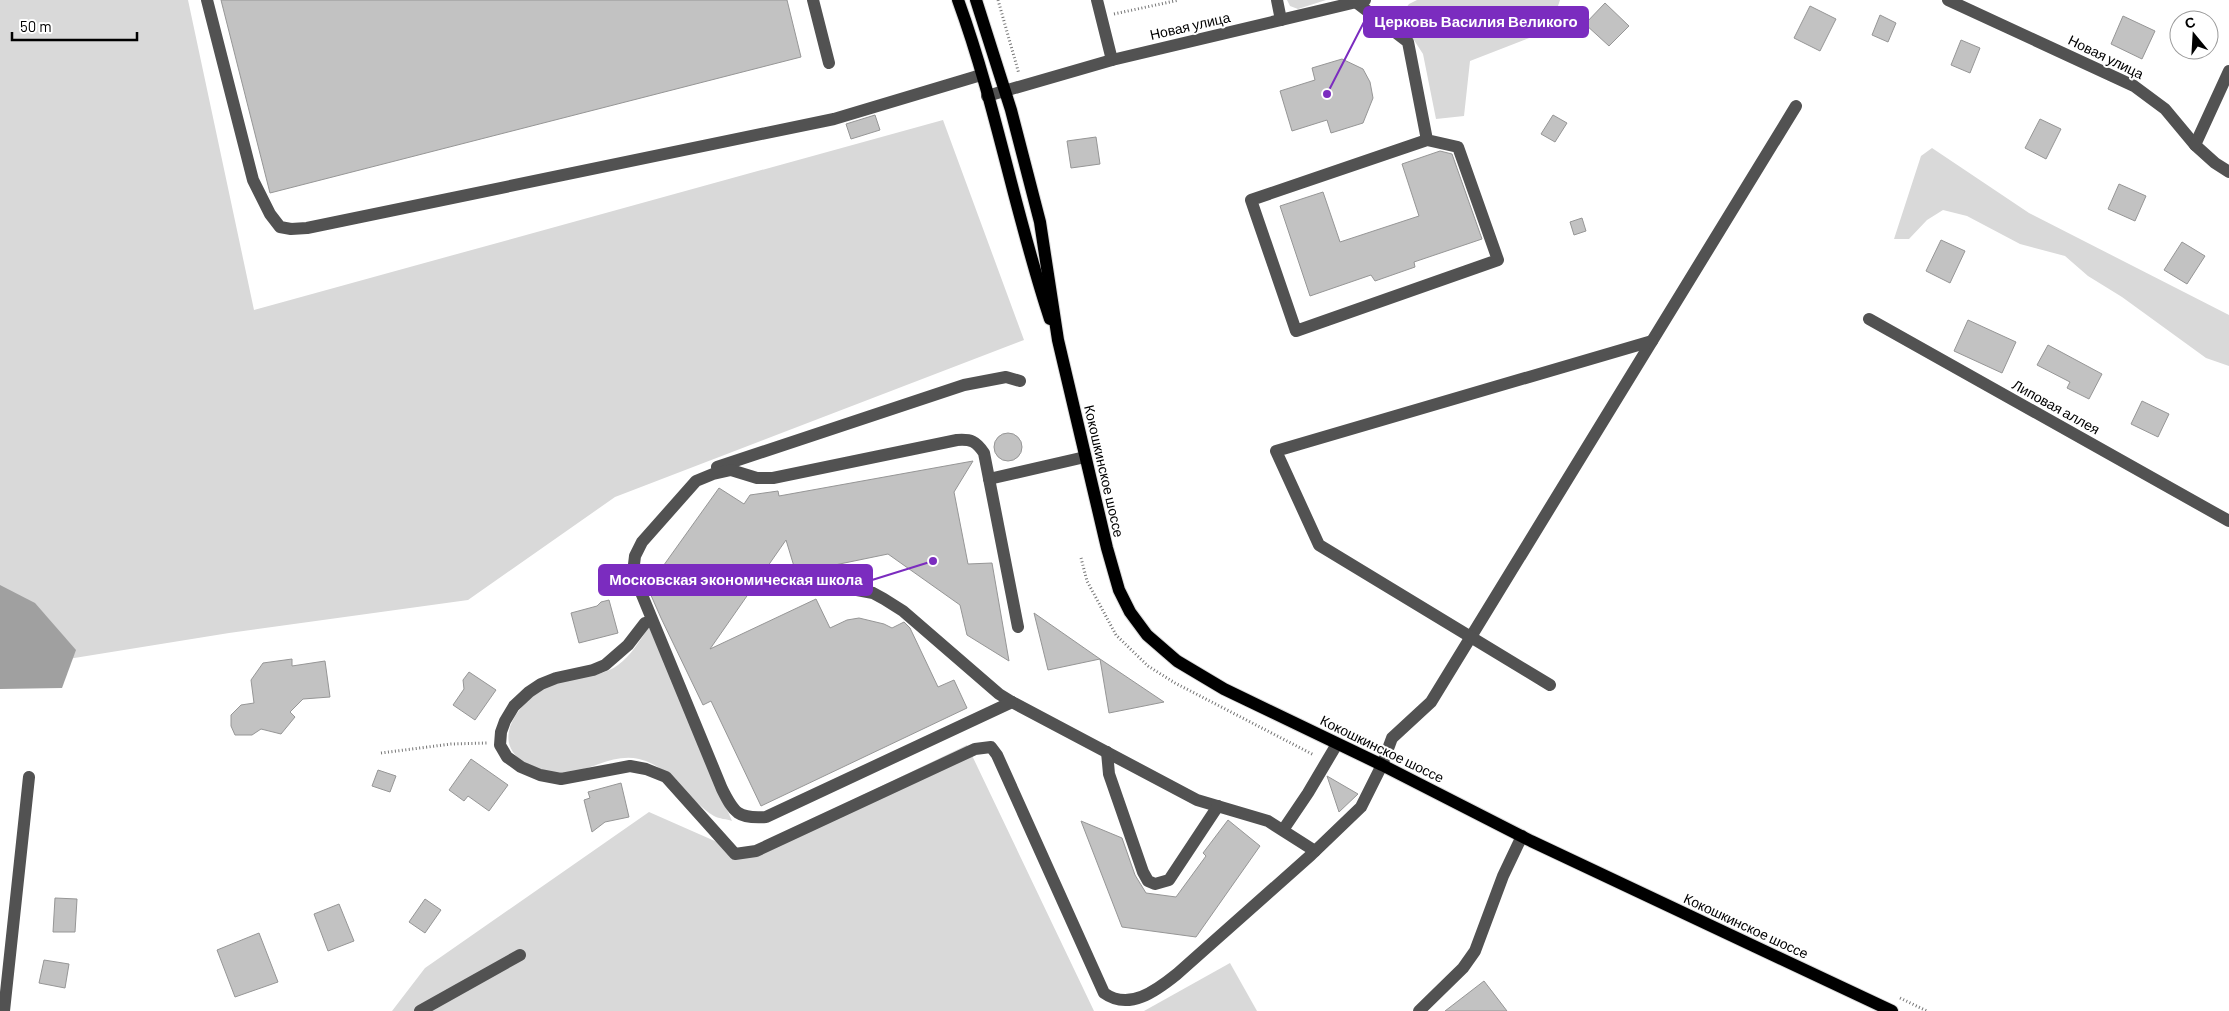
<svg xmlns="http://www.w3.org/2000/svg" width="2229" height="1011" font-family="Barlow,sans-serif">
  <rect width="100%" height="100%" fill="#fff"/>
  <!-- green -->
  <g fill="#d9d9d9">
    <polygon points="0,0 188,0 254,310 943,120 1024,340 615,497 468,600 229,633 0,670"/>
    <polygon points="1287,0 1326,0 1298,9 1290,6"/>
    <polygon points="1417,0 1560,0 1550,30 1470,61 1464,116 1436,119 1423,54 1399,17 1409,4"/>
    <polygon points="1932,148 2029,213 2229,315 2229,366 2206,358 2122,297 2088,276 2065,256 2020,244 1967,216 1943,210 1927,220 1909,239 1894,239 1921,156"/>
    <path d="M649 627 732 821C727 819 719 819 714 816 688 800 670 766 639 759 608 752 581 779 550 772 496 760 498 725 536 693 558 674 595 682 618 665 631 656 640 640 649 627Z"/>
    <polygon points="967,745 1094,1011 392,1011 425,968 649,812 742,853"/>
    <polygon points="1230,963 1257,1011 1144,1011"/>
  </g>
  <!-- water -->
  <polygon fill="#a0a0a0" points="0,585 35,603 76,650 62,688 0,689"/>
  <!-- building -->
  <g fill="#c2c2c2" stroke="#969696">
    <polygon points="221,0 787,0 801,57 270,193"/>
    <polygon points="1605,3 1629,26 1609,46 1585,24"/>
    <polygon points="1810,6 1836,19 1820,51 1794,38"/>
    <polygon points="1880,15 1896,23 1888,42 1872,35"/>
    <polygon points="2123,16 2155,31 2142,59 2111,44"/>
    <polygon points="1961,40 1980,48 1970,73 1951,65"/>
    <polygon points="1342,59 1363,69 1370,82 1373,98 1363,123 1331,133 1327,120 1292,131 1280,91 1315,80 1312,68"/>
    <polygon points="875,115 880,130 851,139 846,124"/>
    <polygon points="1553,115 1567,123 1555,142 1541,134"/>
    <polygon points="2040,119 2061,129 2046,159 2025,148"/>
    <polygon points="1096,137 1100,164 1071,168 1067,141"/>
    <polygon points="1440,151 1452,154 1482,239 1414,262 1415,267 1375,281 1371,275 1310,296 1280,206 1323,192 1340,242 1419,216 1402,164"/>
    <polygon points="2119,184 2146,196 2135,221 2108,209"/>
    <polygon points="1582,218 1586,231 1574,235 1570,222"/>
    <polygon points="1941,240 1965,251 1950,283 1926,271"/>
    <polygon points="2182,242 2205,256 2187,284 2164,270"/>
    <polygon points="1968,320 2016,342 2002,373 1954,351"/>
    <polygon points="2048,345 2102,374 2089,399 2067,388 2070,382 2037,365"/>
    <polygon points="2142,401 2169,414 2158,437 2131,424"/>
    <circle cx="1008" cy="447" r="14"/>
    <polygon points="973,461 954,492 968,564 992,563 1009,661 967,635 960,605 888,554 796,573 786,540 710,649 816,599 830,628 847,620 859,618 884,624 892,628 904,622 910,628 938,687 954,680 967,708 761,806 711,701 703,705 661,618 646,584 651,583 719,488 744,504 750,495 778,491 779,496"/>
    <polygon points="609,600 618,633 579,643 571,613 597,606 601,602"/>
    <polygon points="1034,613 1100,659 1048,670"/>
    <polygon points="292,659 292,666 325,661 330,697 303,699 290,712 295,717 281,734 261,729 252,735 235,735 231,726 231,715 241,705 254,703 251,680 263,663"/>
    <polygon points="1100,659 1164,702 1109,713"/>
    <polygon points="469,672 496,690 475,720 453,705 464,689 463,680"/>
    <polygon points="471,759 508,785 489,811 468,796 464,801 449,790"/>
    <polygon points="378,770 396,776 390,792 372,786"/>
    <polygon points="1327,776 1358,794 1339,812"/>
    <polygon points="621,783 629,817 605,822 592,832 584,800 590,798 588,792"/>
    <polygon points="1228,820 1260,846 1196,937 1122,927 1081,821 1122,838 1135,875 1146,893 1176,897 1206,856 1203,853"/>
    <polygon points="55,898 77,899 75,932 53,932"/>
    <polygon points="425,899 441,910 425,933 409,922"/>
    <polygon points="339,904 354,941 328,951 314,914"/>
    <polygon points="259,933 278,982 235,997 217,950"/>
    <polygon points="44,960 69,964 65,988 39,983"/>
    <polygon points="1484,981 1507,1011 1445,1011"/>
  </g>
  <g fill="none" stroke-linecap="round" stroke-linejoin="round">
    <defs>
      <g id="major">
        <path d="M958 0C996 104 1015 214 1050 319"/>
        <polyline points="976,0 1011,110 1040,222 1058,340 1107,548 1119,590 1130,612 1147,635 1177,661 1224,689 1382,765 1531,841 1892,1011"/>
      </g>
    </defs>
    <!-- major casing -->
    <use href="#major" stroke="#dbdbdb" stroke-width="14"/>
    <!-- path -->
    <g stroke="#747474" stroke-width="3" stroke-dasharray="1 2.5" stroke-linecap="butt">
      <polyline points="998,0 1019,74"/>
      <polyline points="1114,14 1179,0"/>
      <polyline points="1081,558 1087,581 1116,635 1148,666 1175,683 1314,755"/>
      <polyline points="381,753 451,744 487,743"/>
      <polyline points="1900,998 1927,1011"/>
    </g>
    <!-- minor -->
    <g stroke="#525252" stroke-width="12">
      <polyline points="207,0 253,180 270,214 280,227 291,229 307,228 834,119 981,75"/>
      <polyline points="813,0 829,63"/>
      <polyline points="1097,0 1112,60"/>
      <polyline points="1277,0 1281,20"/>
      <polyline points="1948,0 2134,86 2165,109 2195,145 2215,163 2229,172"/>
      <polyline points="1357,3 1408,42 1427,140 1458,147 1498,260 1296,331 1251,200 1427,140"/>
      <polyline points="987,96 1112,60 1365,0"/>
      <polyline points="2195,145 2229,71"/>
      <polyline points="1869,319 2229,521"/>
      <polyline points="717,467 964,385 1006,377 1020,381"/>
      <polyline points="989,479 1085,457"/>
      <polyline points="816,586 857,590 873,593 884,599 903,611 999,694 1012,702 1197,800 1268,821 1315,851"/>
      <path d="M645 623 628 645 605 665 593 670 556 678 541 684 529 692 514 706 505 721 501 732 500 745 507 757 521 767 540 775 561 779 630 766 646 769 666 777 735 854 756 851 975 749 991 747 997 755 1104 993C1129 1011 1156 991 1177 974L1311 855 1361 807 1382 765 1392 738 1431 702 1796 106"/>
      <polyline points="1550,685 1319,545 1276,451 1652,341"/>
      <path d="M1012 702 766 817C738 819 734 813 722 789L633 573 635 556 642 542 696 481 713 474 731 470 757 478H773L957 440C971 439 976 441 984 453L1018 627"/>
      <polyline points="1107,752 1109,774 1143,872 1148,881 1155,884 1169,880 1218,806"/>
      <polyline points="1283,830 1308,793 1337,744"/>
      <polyline points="4,1011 29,777"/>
      <polyline points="420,1011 520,955"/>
      <polyline points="1419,1011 1463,968 1475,951 1503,876 1522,836"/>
    </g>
    <!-- major -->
    <use href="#major" stroke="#000" stroke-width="12"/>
  </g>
  <g text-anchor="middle" stroke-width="4" stroke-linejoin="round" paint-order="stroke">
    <!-- street labels -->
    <g font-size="14" fill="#000" stroke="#fff">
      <text transform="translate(1190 26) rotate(-13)" y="5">Новая улица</text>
      <text transform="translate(2106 57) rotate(26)" y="5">Новая улица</text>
      <text transform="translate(2056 407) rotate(29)" y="5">Липовая аллея</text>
      <text transform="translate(1104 471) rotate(77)" y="5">Кокошкинское шоссе</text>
      <text transform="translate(1382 749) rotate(26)" y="5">Кокошкинское шоссе</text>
      <text transform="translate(1746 926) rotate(25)" y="5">Кокошкинское шоссе</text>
    </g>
  </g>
  <!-- callouts -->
  <path fill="none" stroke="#7b2cbf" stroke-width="2" d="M1327 94L1364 22M933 561L872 580"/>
  <g fill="#7b2cbf" stroke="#fff" stroke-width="2">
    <circle cx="1327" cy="94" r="5"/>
    <circle cx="933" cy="561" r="5"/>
  </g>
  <g fill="#7b2cbf" stroke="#7b2cbf" stroke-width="2">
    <rect x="1364" y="7" width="224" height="30" rx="5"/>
    <rect x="599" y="565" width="273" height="30" rx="5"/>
  </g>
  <g font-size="15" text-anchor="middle" font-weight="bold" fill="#fff">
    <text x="1476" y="27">Церковь Василия Великого</text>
    <text x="736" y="585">Московская экономическая школа</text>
  </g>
  <!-- north arrow -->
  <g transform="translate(2194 35) rotate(342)"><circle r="24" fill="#ffffff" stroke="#999999"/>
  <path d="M0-4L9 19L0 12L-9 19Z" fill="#000000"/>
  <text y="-8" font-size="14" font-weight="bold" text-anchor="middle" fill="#000000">С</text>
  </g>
  <!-- scale -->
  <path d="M12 32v8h125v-8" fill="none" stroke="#000000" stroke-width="2.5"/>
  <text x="20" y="32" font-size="15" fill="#000000" stroke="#ffffff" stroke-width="4" paint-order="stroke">50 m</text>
</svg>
